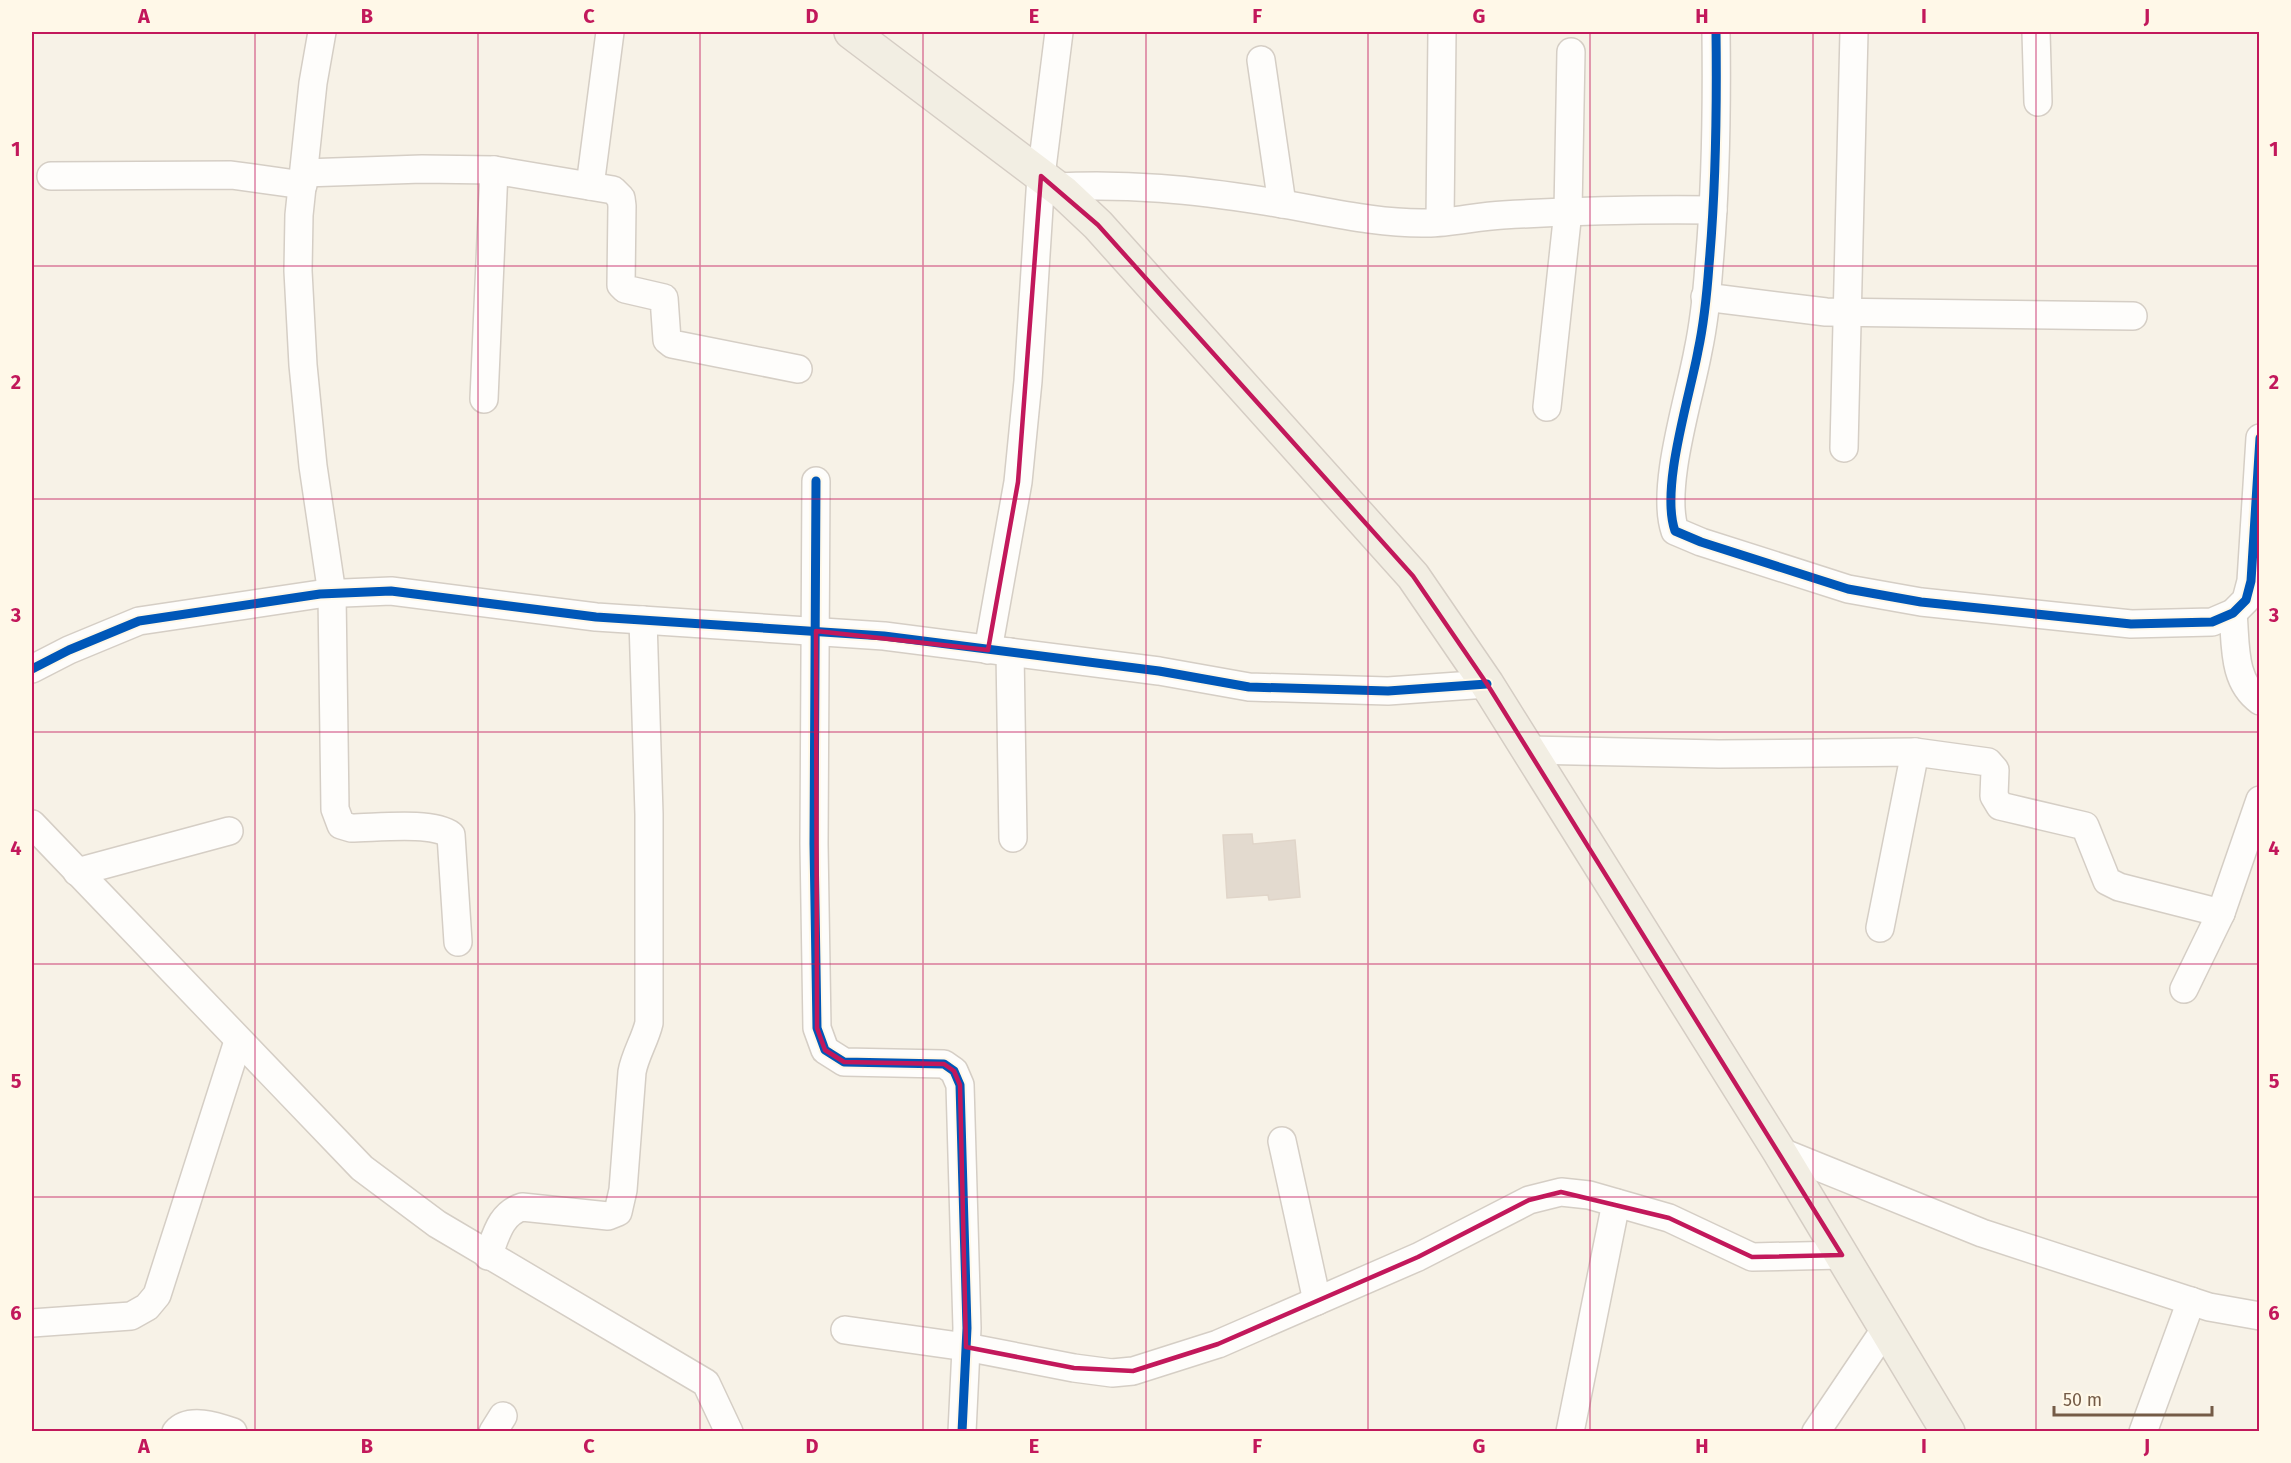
<svg xmlns="http://www.w3.org/2000/svg" width="2291" height="1463" font-family="'Fira Sans',sans-serif">
  <rect width="100%" height="100%" fill="#f7f2e7"/>
  <!-- building -->
  <polygon fill="#e3dacf" stroke="#e0d5c9" stroke-width="1.5" points="1252,834 1253,844 1295,840 1300,897 1269,900 1268,895 1227,898 1223,835"/>
  <g fill="none" stroke-linecap="round" stroke-linejoin="round">
    <defs>
      <g id="minor">
        <path d="M322 32 313 83 299 215 298 271 303 365 313 466 332 594 335 809 341 825 351 828C376 828 432 821 451 835L458 942"/>
        <path d="M1716 32C1717 109 1716 187 1709 265 1707 293 1704 323 1698 351 1690 396 1660 488 1675 531L1701 542 1848 589 1921 602 2131 624 2212 622 2233 613 2246 600 2251 581 2260 438"/>
        <polyline points="2036,32 2038,102"/>
        <polyline points="1261,60 1282,204"/>
        <polyline points="304,173 422,169 494,170 613,190 621,198 622,206 621,285 625,289 664,298 667,340 672,344 798,369"/>
        <polyline points="51,176 231,175 303,185"/>
        <polyline points="590,186 610,32"/>
        <path d="M1056 187C1127 183 1194 190 1264 201 1318 209 1372 224 1427 223 1452 223 1478 216 1503 215 1573 211 1643 209 1713 210"/>
        <polyline points="1440,221 1442,32"/>
        <polyline points="1705,297 1826,312 2133,316"/>
        <polyline points="484,399 494,170"/>
        <polyline points="1547,407 1568,211 1571,52"/>
        <polyline points="1844,448 1854,32"/>
        <polyline points="816,481 814,844 817,1028 825,1050 844,1062 944,1064 954,1071 960,1085 967,1328 962,1432"/>
        <path d="M2233 613C2236 644 2232 681 2260 701"/>
        <polyline points="988,650 1018,482 1028,381 1041,176 1059,32"/>
        <polyline points="1010,652 1013,838"/>
        <polyline points="32,669 69,650 139,621 320,594 391,591 596,617 884,636 1159,671 1249,687 1388,691 1487,684"/>
        <polyline points="1528,750 1719,754 1915,752 1988,762 1995,770 1994,796 2000,806 2085,826 2107,881 2119,887 2221,913"/>
        <polyline points="32,824 362,1168 437,1224 706,1383 729,1432"/>
        <polyline points="77,872 229,831"/>
        <polyline points="1880,928 1915,752"/>
        <polyline points="2184,989 2221,913 2260,800"/>
        <polyline points="1282,1141 1317,1301"/>
        <polyline points="1779,1151 1982,1233 2209,1307 2260,1316"/>
        <path d="M488 1256C496 1236 500 1214 522 1207L608 1216 618 1212 623 1190 632 1072C635 1055 645 1040 649 1023V814L643 620"/>
        <polyline points="32,1323 131,1316 147,1307 157,1295 238,1041"/>
        <polyline points="845,1330 966,1347 1074,1368 1112,1373 1133,1371 1218,1344 1418,1257 1529,1200 1561,1192 1589,1195 1669,1218 1752,1257 1842,1255"/>
        <path d="M176 1432C189 1417 216 1426 233 1432"/>
        <polyline points="493,1432 503,1416"/>
        <polyline points="1570,1432 1616,1203"/>
        <polyline points="1816,1432 1886,1328"/>
        <polyline points="2143,1432 2191,1301"/>
      </g>
      <polyline id="major" points="851,32 1064,193 1098,225 1413,576 1487,684 1779,1151 1948,1432"/>
    </defs>
    <!-- minor casing -->
    <use href="#minor" stroke="#d5cec5" stroke-width="30"/>
    <!-- major casing -->
    <use href="#major" stroke="#d5cdc4" stroke-width="36"/>
    <!-- minor -->
    <use href="#minor" stroke="#fefdfb" stroke-width="27"/>
    <!-- major -->
    <use href="#major" stroke="#f2eee3" stroke-width="33"/>
    <defs>
      <g id="cycleway">
        <path d="M1716 32C1717 109 1716 187 1709 265 1707 293 1704 323 1698 351 1690 396 1660 488 1675 531L1701 542 1848 589 1921 602 2131 624 2212 622 2233 613 2246 600 2251 581 2260 438"/>
        <polyline points="816,481 814,844 817,1028 825,1050 844,1062 944,1064 954,1071 960,1085 967,1328 962,1432"/>
        <polyline points="32,669 69,650 139,621 320,594 391,591 596,617 884,636 1159,671 1249,687 1388,691 1487,684"/>
      </g>
    </defs>
    <!-- cycleway casing -->
    <use href="#cycleway" stroke="#fff8e8" stroke-width="13"/>
    <!-- cycleway -->
    <use href="#cycleway" stroke="#0057b8" stroke-width="9"/>
  </g>
  <!-- marked area -->
  <path fill="none" stroke="#c2185b" stroke-width="4.5" stroke-linejoin="round" d="M1041 176 1098 225 1413 576 1487 684 1842 1255 1752 1257 1669 1218 1561 1192 1529 1200 1418 1257 1218 1344 1133 1371 1074 1368 966 1347 960 1085 954 1071 944 1064 844 1062 825 1050 817 1028 816 631 988 650 1018 482Z"/>
  <!-- grid -->
  <path fill="none" stroke="#c2185b" stroke-width="1.5" stroke-opacity="0.55" d="M255 32V1432M478 32V1432M700 32V1432M923 32V1432M1146 32V1432M1368 32V1432M1590 32V1432M1813 32V1432M2036 32V1432M32 266H2260M32 499H2260M32 732H2260M32 964H2260M32 1197H2260"/>
  <!-- border -->
  <rect width="2291" height="1463" fill="none" stroke="#fff8e8" stroke-width="66"/>
  <!-- scale -->
  <path d="M2054 1406v9h158v-9" fill="none" stroke="#745b47" stroke-width="3"/>
  <text x="2063" y="1406" font-size="18" fill="#745b47" stroke="#fff8e8" stroke-width="4.5" paint-order="stroke">50 m</text>
  <rect x="33" y="33" width="2225" height="1397" fill="none" stroke="#c2185b" stroke-width="2"/>
  <g font-size="20" text-anchor="middle" font-weight="bold" fill="#c2185b">
    <text x="144" y="23">A</text>
    <text x="367" y="23">B</text>
    <text x="589" y="23">C</text>
    <text x="812" y="23">D</text>
    <text x="1034" y="23">E</text>
    <text x="1257" y="23">F</text>
    <text x="1479" y="23">G</text>
    <text x="1702" y="23">H</text>
    <text x="1924" y="23">I</text>
    <text x="2147" y="23">J</text>
    <text x="16" y="156">1</text>
    <text x="2274" y="156">1</text>
    <text x="16" y="389">2</text>
    <text x="2274" y="389">2</text>
    <text x="16" y="622">3</text>
    <text x="2274" y="622">3</text>
    <text x="16" y="855">4</text>
    <text x="2274" y="855">4</text>
    <text x="16" y="1088">5</text>
    <text x="2274" y="1088">5</text>
    <text x="16" y="1320">6</text>
    <text x="2274" y="1320">6</text>
    <text x="144" y="1453">A</text>
    <text x="367" y="1453">B</text>
    <text x="589" y="1453">C</text>
    <text x="812" y="1453">D</text>
    <text x="1034" y="1453">E</text>
    <text x="1257" y="1453">F</text>
    <text x="1479" y="1453">G</text>
    <text x="1702" y="1453">H</text>
    <text x="1924" y="1453">I</text>
    <text x="2147" y="1453">J</text>
  </g>
</svg>
